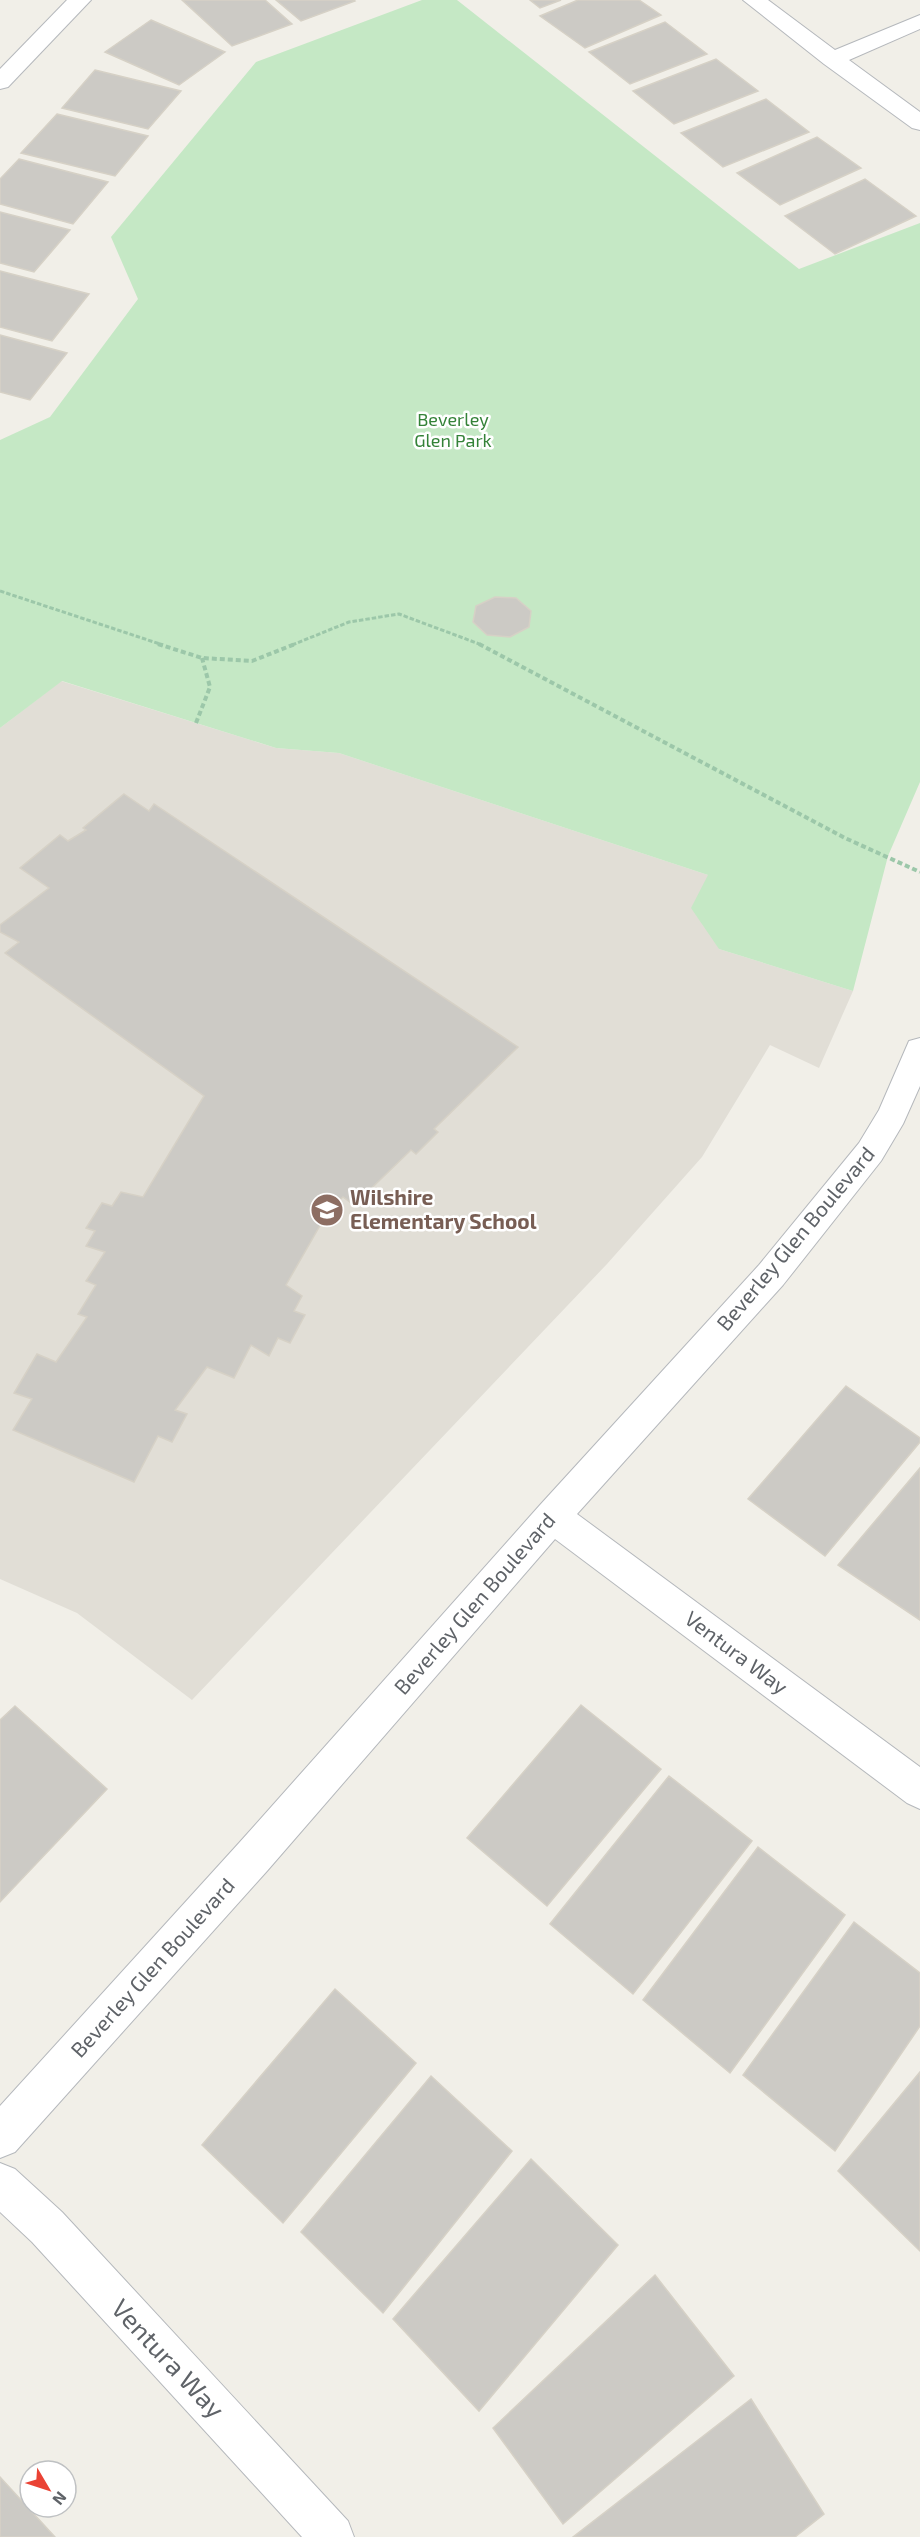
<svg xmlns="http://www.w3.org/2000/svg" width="920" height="2537" font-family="'Exo 2',sans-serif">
  <rect width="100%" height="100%" fill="#f1efe8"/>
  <!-- education -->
  <polygon fill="#e1ded6" points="61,681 276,748 339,753 708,875 719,949 853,991 819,1068 770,1045 702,1157 607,1264 192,1700 77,1613 0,1579 0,728"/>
  <!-- green -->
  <polygon fill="#c5e8c5" points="422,0 457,0 799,269 920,223 920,782 888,856 853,991 719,949 691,908 708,875 339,753 276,748 62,681 0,728 0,440 50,417 138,299 111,237 256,62"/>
  <!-- building -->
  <g fill="#cccac5" stroke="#d6d1c6" stroke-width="1.5">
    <polygon points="182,0 265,0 292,24 232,46"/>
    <polygon points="276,0 354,0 355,1 301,21"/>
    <polygon points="530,0 561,0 540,8"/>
    <polygon points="578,0 639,0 661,15 585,48 540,16"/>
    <polygon points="151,20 225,52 179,85 105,52"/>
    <polygon points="665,22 707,54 630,84 589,52"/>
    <polygon points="716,59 758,91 674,124 633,91"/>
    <polygon points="95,70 181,91 148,129 62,108"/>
    <polygon points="766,99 809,132 723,167 681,133"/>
    <polygon points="57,114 148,136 115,176 21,153"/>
    <polygon points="817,137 861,168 780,205 737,173"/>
    <polygon points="19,159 108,182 73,224 0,204 0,179"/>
    <polygon points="865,179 916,216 835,254 785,216"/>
    <polygon points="0,212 70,230 34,272 0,263"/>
    <polygon points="0,271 89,294 52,341 0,327"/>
    <polygon points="0,335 67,353 30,400 0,392"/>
    <polygon points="495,597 516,598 531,611 529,627 510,637 487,635 473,622 476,606"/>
    <polygon points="124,794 149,811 154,804 518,1047 434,1129 438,1132 416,1154 411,1150 354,1205 343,1197 337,1202 332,1198 325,1205 330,1208 286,1285 302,1296 294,1311 305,1315 290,1343 278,1338 269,1356 251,1345 234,1378 207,1367 175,1410 187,1414 172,1442 158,1436 134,1482 13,1430 32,1399 14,1393 37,1354 56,1362 87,1317 78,1314 96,1285 86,1281 105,1252 86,1246 95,1231 86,1228 102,1203 112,1206 121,1192 143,1197 204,1096 5,953 19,942 0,932 0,925 49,888 20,868 60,835 68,841 86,830 83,828"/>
    <polygon points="846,1386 920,1438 920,1442 825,1556 748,1499"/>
    <polygon points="920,1468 920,1620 838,1565"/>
    <polygon points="581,1705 661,1769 547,1906 467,1838"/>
    <polygon points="15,1706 107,1789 0,1902 0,1720"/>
    <polygon points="669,1776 752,1841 633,1994 550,1924"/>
    <polygon points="758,1847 845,1915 730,2073 643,2000"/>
    <polygon points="854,1922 920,1973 920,2026 835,2151 743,2075"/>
    <polygon points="335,1989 416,2063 283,2223 202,2145"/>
    <polygon points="920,2072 920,2251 838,2171"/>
    <polygon points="431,2076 512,2151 383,2313 301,2232"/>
    <polygon points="531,2159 618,2245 479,2411 393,2319"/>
    <polygon points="655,2275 734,2376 563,2524 493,2428"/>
    <polygon points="751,2399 824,2514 795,2537 573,2537"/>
    <polygon points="0,2477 55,2537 0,2537"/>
  </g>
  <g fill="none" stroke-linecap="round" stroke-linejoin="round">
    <defs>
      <g id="minor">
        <polygon points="67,0 91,0 8,87 0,89 0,69"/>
        <polygon points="743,0 768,0 835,50 920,15 920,29 849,60 920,112 920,130 912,128 824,64"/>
        <polygon points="920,1038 920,1086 903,1124 881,1161 783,1285 577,1514 920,1767 920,1809 907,1803 555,1539 267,1871 15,2152 0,2158 0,2106 239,1843 540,1505 759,1265 859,1143 879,1110 909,1041"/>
        <polygon points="0,2163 15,2169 62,2212 348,2521 354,2537 302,2537 32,2242 0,2212"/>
      </g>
    </defs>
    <!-- minor casing -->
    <use href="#minor" stroke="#b5b8bc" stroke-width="2"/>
    <!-- path-far1 -->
    <g stroke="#9cc7a9" stroke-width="3" stroke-dasharray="4.5 2" stroke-linecap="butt">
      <polyline points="0,591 163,645"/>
      <polyline points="292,645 349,622 399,614 482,645"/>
    </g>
    <!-- path -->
    <g stroke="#9cc7a9" stroke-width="4" stroke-dasharray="5 3" stroke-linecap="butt">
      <polyline points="158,644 202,658 252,661 295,644"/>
      <polyline points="479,644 845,838 920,872"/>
      <polyline points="196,723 210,687 202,658"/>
    </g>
    <!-- minor -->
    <use href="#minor" fill="#fff" fill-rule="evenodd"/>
  </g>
  <!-- icons -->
  <defs>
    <symbol id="school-disc" viewBox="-11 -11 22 22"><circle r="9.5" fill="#8d6e63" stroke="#fff"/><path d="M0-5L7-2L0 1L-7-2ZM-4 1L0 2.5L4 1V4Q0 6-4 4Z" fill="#fff"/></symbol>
  </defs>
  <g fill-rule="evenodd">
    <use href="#school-disc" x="308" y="1191" width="38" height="38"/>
  </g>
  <g text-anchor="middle" stroke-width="5" stroke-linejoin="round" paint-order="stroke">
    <!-- far-park labels -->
    <g font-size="18" fill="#348238" stroke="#fff">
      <text x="453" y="426">Beverley<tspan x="453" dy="21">Glen Park</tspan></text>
    </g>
    <!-- education labels -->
    <g font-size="21" font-weight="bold" fill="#785e54" stroke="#fff" text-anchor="start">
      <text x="350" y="1205">Wilshire<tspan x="350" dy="24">Elementary School</tspan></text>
    </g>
    <!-- street labels -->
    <g font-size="21" fill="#5f6368" stroke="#fff">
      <text transform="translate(796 1239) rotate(-50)" y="7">Beverley Glen Boulevard</text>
      <text transform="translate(475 1604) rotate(-49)" y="7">Beverley Glen Boulevard</text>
      <text transform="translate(736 1653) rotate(37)" y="7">Ventura Way</text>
      <text transform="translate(153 1968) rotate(-48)" y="7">Beverley Glen Boulevard</text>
    </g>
    <!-- near-street labels -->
    <g font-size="26" fill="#5f6368" stroke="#fff">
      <text transform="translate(168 2359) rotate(47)" y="9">Ventura Way</text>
    </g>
  </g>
  <!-- north arrow -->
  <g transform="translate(48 2489) rotate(129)"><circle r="28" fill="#ffffff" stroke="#bfc1c3" stroke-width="1.5"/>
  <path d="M0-4.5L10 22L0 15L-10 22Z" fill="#ea4335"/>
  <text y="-9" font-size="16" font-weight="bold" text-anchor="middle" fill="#5f6368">N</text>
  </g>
</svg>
